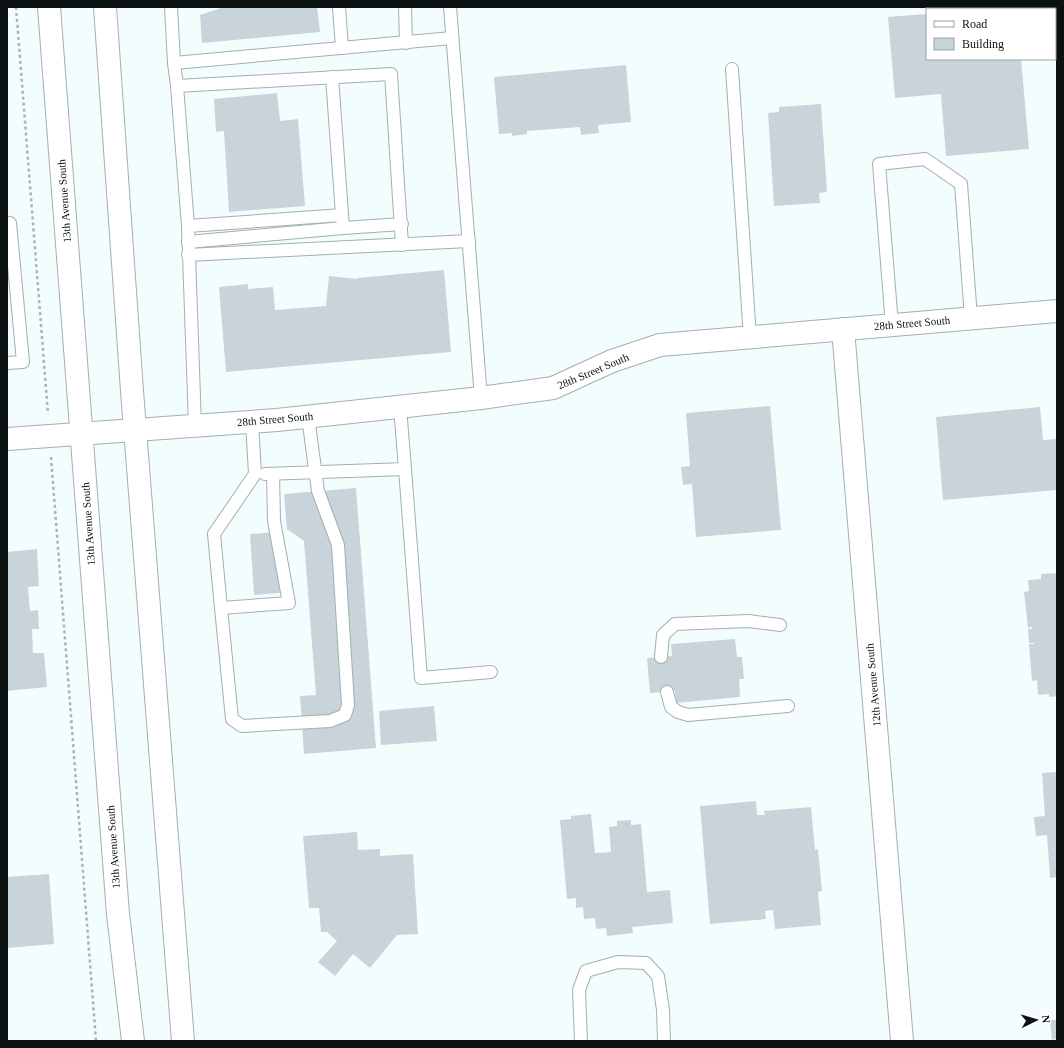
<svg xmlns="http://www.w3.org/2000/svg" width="1064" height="1048" font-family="'Times New Roman',serif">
  <rect width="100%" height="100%" fill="#f4fdfe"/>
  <!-- building -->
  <g fill="#c9d4da">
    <polygon points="224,7 317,7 320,32 202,43 200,15"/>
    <polygon points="927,14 927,59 1021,59 1029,149 946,156 941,94 895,98 888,17"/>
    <polygon points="626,65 631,122 598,125 599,133 581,135 580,127 527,131 527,134 512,136 512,133 499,134 494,77"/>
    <polygon points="277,93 280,121 298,119 305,206 229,212 224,131 216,132 214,99"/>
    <polygon points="821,104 827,192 819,193 820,203 774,206 768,113 779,112 779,107"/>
    <polygon points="444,270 451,352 226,372 219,287 248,284 248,289 273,287 275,310 326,306 329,276 357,279 357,278"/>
    <polygon points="770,406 781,530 696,537 692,484 683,485 681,467 690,466 686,413"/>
    <polygon points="1040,407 1043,440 1057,439 1057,490 943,500 936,417"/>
    <polygon points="356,488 376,748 304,754 300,696 316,695 304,541 287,529 284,494"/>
    <polygon points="275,532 280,593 254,595 250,534"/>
    <polygon points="37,549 39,586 28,587 30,611 38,610 39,629 32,629 33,653 44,653 47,687 7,691 7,552"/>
    <polygon points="1057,573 1057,696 1049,697 1049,694 1038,695 1037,680 1032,681 1029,644 1034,644 1034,643 1029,643 1028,629 1032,629 1032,627 1028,628 1024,592 1029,591 1028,580 1041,579 1041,574"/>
    <polygon points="735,639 737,657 742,657 744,679 739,679 740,697 676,703 675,691 650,693 647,658 672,656 671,644"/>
    <polygon points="434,706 437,741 381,745 379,711"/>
    <polygon points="1057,772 1057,877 1050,878 1047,835 1036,836 1034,817 1045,816 1042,773"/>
    <polygon points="756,801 757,815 765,815 764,811 811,807 815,850 818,849 822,891 818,892 821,925 775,929 773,910 765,911 766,919 710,924 700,806"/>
    <polygon points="591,814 595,853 611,852 609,827 617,826 617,821 631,820 631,825 641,824 647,892 670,890 673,923 632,927 633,933 607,936 606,928 596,929 595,918 584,919 583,907 576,908 576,898 567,899 560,820 571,819 571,816"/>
    <polygon points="357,832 358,850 380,849 380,856 413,854 418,934 397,935 370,968 353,954 335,976 318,962 337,941 327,932 321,932 319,908 309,908 303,836"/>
    <polygon points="49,874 54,944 7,948 7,877"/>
    <polygon points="1050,1020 1057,1020 1057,1039 1052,1040"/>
  </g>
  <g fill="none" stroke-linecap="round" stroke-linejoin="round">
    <defs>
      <g id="service">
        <polyline points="171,7 174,63 177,86 188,226 195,426"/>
        <polyline points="339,7 342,48"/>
        <polyline points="405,7 406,43"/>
        <polyline points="450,7 481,398"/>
        <polyline points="174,63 452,38"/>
        <polyline points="732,69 750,338"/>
        <polyline points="332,77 343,228 402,224"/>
        <polyline points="177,86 391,74 402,245"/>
        <polyline points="7,224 10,223 23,362 7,363"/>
        <polyline points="188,226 342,215"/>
        <polyline points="188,242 343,228"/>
        <polyline points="188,255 469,241"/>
        <polyline points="892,325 879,164 925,159 961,184 971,318"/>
        <polyline points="252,422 255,474 214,534 221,608 289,603 274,521 273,474"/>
        <polyline points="405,469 421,678 491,672"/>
        <polyline points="265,474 405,469 400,407"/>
        <polyline points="221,608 232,719 242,726 330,721 345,715 348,705 338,545 318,491 308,417"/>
        <polyline points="661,657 663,635 675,624 748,621 780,625"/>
        <polyline points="667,692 671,707 678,712 688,715 788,706"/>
        <polyline points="581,1041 579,990 586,971 618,962 646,963 658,976 663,1010 664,1041"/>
      </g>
      <g id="minor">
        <polyline points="843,329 902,1041"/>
        <polyline points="7,439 277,420 481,398 553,388 612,361 660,345 1057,311"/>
      </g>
      <g id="secondary">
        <polyline points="49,7 118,914 133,1041"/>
        <polyline points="105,7 132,391 183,1041"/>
      </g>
    </defs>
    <!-- service casing -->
    <use href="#service" stroke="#a2afb1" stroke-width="14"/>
    <!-- minor casing -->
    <use href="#minor" stroke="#a2afb1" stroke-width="24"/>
    <!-- secondary casing -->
    <use href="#secondary" stroke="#a2afb1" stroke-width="24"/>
    <!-- path -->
    <g stroke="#abb3b4" stroke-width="2.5" stroke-dasharray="3 3" stroke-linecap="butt">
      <polyline points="16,7 48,414"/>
      <polyline points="51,457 96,1041"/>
    </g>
    <!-- service -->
    <use href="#service" stroke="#fff" stroke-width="12"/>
    <!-- minor -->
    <use href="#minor" stroke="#fff" stroke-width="22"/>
    <!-- secondary -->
    <use href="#secondary" stroke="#fff" stroke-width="22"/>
  </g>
  <g text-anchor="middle" stroke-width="3.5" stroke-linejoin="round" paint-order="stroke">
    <!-- street labels -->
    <g font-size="11" fill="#0c1112" stroke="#fff">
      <text transform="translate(64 201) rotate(-94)" y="4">13th Avenue South</text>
      <text transform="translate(912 323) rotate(-5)" y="4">28th Street South</text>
      <text transform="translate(593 371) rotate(-23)" y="4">28th Street South</text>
      <text transform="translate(275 419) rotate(-5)" y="4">28th Street South</text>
      <text transform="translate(88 524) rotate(-94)" y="4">13th Avenue South</text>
      <text transform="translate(873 685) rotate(-95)" y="4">12th Avenue South</text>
      <text transform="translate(113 847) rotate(-94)" y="4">13th Avenue South</text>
    </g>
  </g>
  <!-- border -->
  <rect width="1064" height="1048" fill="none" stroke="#0c1112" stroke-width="16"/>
  <!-- legend -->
  <rect x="926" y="8" width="130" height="52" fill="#ffffff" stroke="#9ea0a0"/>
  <rect x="934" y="21" width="20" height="6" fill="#ffffff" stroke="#9ea0a0"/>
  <text x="962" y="28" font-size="12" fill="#0c1112">Road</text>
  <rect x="934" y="38" width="20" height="12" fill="#c9d4da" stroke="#9ea0a0"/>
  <text x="962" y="48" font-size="12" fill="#0c1112">Building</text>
  <!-- north arrow -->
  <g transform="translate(1036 1020) rotate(85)" stroke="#ffffff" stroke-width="3" paint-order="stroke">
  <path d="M0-3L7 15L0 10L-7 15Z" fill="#0c1112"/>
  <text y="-6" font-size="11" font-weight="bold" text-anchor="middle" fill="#0c1112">N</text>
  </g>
</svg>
